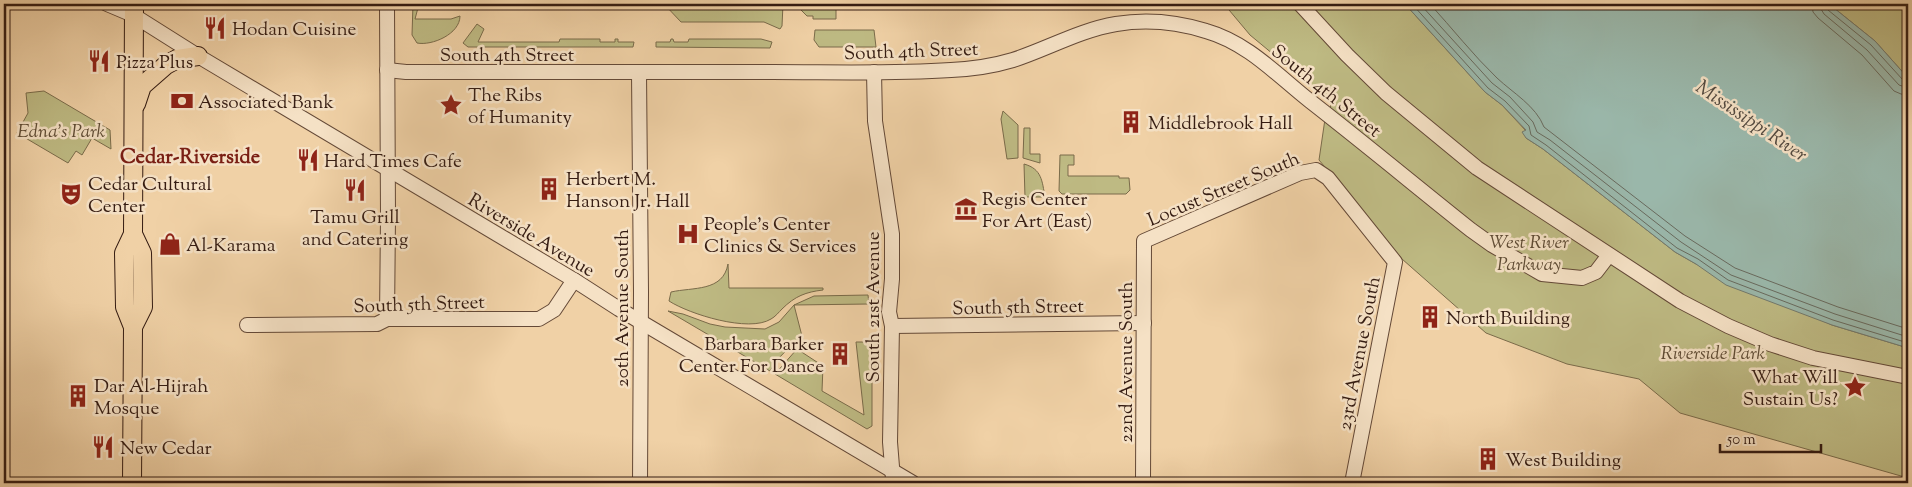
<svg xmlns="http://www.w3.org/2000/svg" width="1912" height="487" font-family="'Sorts Mill Goudy',serif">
  <rect width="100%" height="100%" fill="#f0d1a6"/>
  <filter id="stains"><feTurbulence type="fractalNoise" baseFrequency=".004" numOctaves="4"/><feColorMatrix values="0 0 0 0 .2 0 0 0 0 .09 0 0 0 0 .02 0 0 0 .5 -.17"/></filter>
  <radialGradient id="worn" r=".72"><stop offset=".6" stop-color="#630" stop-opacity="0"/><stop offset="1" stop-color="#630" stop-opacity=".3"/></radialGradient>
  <!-- green -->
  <g fill="#beba83" stroke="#7a6b4a">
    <path d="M413 4H419L415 19H451L460 16C460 34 432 46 417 43L412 35Z"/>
    <polygon points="664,4 783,4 782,26 780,29 764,22 681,22"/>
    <polygon points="795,4 828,4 828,8 836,8 836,19 813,19 813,16 807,16"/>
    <polygon points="1224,4 1405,4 1485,92 1502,105 1526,131 1526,138 1543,149 1675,252 1696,264 1832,325 1908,348 1908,478 1680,413 1639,379 1567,364 1486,333 1402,259 1319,160 1325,119 1332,103 1250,35"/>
    <polygon points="1829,4 1908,4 1908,78 1875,41"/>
    <polygon points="477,24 484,29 478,42 559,42 560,39 600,39 600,42 615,42 615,39 618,39 618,42 634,42 633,47 468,47 463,43"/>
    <polygon points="815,30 874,30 876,47 819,47 814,40"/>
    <polygon points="671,39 673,39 674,42 688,42 689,39 761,39 772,42 770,48 656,47 656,42 670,42"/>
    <polygon points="44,91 110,130 111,149 92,138 82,155 76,151 68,163 17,133 28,113 26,93"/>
    <polygon points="1003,111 1018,125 1018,158 1007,159 1001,119"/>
    <polygon points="1024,128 1030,128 1030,154 1040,154 1040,163 1023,158"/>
    <polygon points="1060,155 1074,155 1074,165 1068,165 1068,176 1119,176 1119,178 1129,178 1130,190 1126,194 1062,194 1059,191"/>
    <path d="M1024 164C1042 169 1042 181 1045 197H1025Z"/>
    <path d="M728 264 729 288H823V290C806 292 795 296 782 309 779 312 775 317 771 319 749 333 689 314 669 301L671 292C693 287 723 292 728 264Z"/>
    <path d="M868 295 869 304 794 305 803 340C788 347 778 357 770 371L668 311 683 314 710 324 725 327 765 329 779 322 794 305 814 296Z"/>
    <polygon points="856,342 872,342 872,426 867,429 775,374 797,349 823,366 822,391 864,415"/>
  </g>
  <!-- water -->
  <polygon fill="#9ab7aa" stroke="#72796d" points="1405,4 1829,4 1875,41 1908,78 1908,348 1832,325 1726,285 1696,264 1675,252 1543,149 1526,138 1522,132 1526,130 1502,105 1485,92"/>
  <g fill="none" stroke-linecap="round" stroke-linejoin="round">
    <!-- shore -->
    <g stroke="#686a5e" stroke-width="1">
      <polyline points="1412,4 1488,88 1505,101 1529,126 1531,135 1546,145 1677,248 1698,259 1728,280 1833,320 1908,343"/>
      <polyline points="1420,4 1492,83 1510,97 1533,122 1537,132 1550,140 1681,242 1731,275 1835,314 1908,337"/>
      <path d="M1430 4C1452 28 1473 55 1497 78 1513 93 1536 106 1544 127L1685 236 1735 268 1838 307 1908 329"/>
      <polyline points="1812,4 1813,12 1818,18 1862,55 1894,91 1901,94 1908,95"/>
      <polyline points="1820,4 1821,9 1824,14 1867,50 1899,85 1908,88"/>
      <polyline points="1826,4 1828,10 1871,45 1903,80 1908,82"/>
    </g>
    <defs>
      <g id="minor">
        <polyline points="107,4 133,15 198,56 574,280 619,309 913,483"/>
        <polyline points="387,4 388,217 387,319"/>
        <polyline points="1300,4 1347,55 1386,93 1477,168 1680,301 1728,326 1770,344 1813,358 1908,377"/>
        <path d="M387 70 406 72C529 73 651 73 773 72 832 72 892 74 951 70 972 69 993 66 1013 60 1047 49 1080 30 1116 24 1146 19 1177 22 1206 31 1248 43 1277 75 1310 101 1364 143 1417 187 1471 230L1492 245 1542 274 1582 278 1596 272 1609 255"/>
        <polyline points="874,72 875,121 892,234 892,279 889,312 892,326 890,442 893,479"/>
        <polyline points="639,73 641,292 640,483"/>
        <polyline points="247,325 377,324 387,319 539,319 554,310 574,280"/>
        <polyline points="892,326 1144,323"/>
        <polyline points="1143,483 1144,241 1300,173 1316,170 1328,178 1395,262 1352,483"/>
      </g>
      <g id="major">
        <polyline points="136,104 142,86 166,65 177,59 198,56"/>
        <polyline points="133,327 143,307 142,253 133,234 134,4"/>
        <polyline points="132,483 133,327 125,307 124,253 133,234"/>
      </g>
    </defs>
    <!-- minor casing -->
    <use href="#minor" stroke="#644937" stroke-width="16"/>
    <!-- major casing -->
    <use href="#major" stroke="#351c12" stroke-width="20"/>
    <!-- minor -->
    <use href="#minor" stroke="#f5e1c5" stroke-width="14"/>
    <!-- major -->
    <use href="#major" stroke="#f0d1a6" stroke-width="18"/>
  </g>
  <!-- icons -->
  <defs>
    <symbol id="restaurant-bare" viewBox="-9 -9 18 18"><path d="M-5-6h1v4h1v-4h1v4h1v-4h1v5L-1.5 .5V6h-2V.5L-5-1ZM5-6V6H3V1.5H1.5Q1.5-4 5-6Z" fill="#8f2418" stroke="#f5e1c5" stroke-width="2.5" paint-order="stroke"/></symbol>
    <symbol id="bank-bare" viewBox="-9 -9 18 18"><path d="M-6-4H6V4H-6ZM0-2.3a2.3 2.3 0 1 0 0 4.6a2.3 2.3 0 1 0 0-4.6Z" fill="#8f2418" stroke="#f5e1c5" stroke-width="2.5" paint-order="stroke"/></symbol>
    <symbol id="sight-bare" viewBox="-9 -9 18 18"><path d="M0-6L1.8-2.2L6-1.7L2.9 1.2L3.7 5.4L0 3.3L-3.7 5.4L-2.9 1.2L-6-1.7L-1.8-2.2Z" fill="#8f2418" stroke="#f5e1c5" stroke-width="2.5" paint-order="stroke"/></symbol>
    <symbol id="building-bare" viewBox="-9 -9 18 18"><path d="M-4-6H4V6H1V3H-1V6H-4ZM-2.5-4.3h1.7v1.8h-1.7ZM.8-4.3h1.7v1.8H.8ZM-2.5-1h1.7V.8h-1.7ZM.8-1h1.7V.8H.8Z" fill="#8f2418" stroke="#f5e1c5" stroke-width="2.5" paint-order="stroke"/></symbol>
    <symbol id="theatre-bare" viewBox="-9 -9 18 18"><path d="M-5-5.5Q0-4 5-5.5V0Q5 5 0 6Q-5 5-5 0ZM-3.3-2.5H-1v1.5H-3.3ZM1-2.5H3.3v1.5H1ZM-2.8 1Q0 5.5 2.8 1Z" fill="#8f2418" stroke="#f5e1c5" stroke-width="2.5" paint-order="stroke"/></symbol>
    <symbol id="museum-bare" viewBox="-9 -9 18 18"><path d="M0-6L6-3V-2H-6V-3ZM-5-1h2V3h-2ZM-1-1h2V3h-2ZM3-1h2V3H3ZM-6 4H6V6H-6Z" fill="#8f2418" stroke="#f5e1c5" stroke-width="2.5" paint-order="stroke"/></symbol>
    <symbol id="hospital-bare" viewBox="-9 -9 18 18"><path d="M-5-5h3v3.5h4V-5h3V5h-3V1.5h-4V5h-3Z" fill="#8f2418" stroke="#f5e1c5" stroke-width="2.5" paint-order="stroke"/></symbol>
    <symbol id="shop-bare" viewBox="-9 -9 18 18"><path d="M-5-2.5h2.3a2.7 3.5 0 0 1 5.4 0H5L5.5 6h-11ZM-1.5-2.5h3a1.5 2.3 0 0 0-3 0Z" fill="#8f2418" stroke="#f5e1c5" stroke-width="2.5" paint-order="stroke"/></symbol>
  </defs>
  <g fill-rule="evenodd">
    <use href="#restaurant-bare" x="199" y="12" width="32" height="32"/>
    <use href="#restaurant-bare" x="83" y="45" width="32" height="32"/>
    <use href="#bank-bare" x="166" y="85" width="32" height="32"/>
    <use href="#sight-bare" x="435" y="89" width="32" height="32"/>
    <use href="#building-bare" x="1115" y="106" width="32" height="32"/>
    <use href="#restaurant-bare" x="292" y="144" width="32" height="32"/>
    <use href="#building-bare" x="533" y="173" width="32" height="32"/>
    <use href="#restaurant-bare" x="339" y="174" width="32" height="32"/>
    <use href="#theatre-bare" x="55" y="178" width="32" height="32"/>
    <use href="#museum-bare" x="950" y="193" width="32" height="32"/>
    <use href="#hospital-bare" x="672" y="218" width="32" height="32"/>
    <use href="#shop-bare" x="154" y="228" width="32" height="32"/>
    <use href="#building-bare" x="1414" y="301" width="32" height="32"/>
    <use href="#building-bare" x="824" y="338" width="32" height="32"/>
    <use href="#sight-bare" x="1839" y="371" width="32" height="32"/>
    <use href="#building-bare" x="62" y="380" width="32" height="32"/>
    <use href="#restaurant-bare" x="87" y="431" width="32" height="32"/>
    <use href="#building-bare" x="1472" y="443" width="32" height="32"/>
  </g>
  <g text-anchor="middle" stroke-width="5" stroke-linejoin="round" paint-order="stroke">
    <!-- poi labels -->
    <g font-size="19" fill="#351c12" stroke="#f5e1c5" text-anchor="start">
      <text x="232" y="35">Hodan Cuisine</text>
      <text x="116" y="68">Pizza Plus</text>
      <text x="468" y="101">The Ribs<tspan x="468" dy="22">of Humanity</tspan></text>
      <text x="198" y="108">Associated Bank</text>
      <text x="1148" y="129">Middlebrook Hall</text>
      <text x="324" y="167">Hard Times Cafe</text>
      <text x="566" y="185">Herbert M.<tspan x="566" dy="22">Hanson Jr. Hall</tspan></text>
      <text x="88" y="190">Cedar Cultural<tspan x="88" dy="22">Center</tspan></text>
      <text x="982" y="205">Regis Center<tspan x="982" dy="22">For Art (East)</tspan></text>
      <text x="355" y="223" text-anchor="middle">Tamu Grill<tspan x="355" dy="22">and Catering</tspan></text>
      <text x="704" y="230">People's Center<tspan x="704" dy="22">Clinics &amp; Services</tspan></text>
      <text x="186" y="251">Al-Karama</text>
      <text x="1446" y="324">North Building</text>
      <text x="824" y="350" text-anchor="end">Barbara Barker<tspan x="824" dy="22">Center For Dance</tspan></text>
      <text x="1838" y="383" text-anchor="end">What Will<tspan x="1838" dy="22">Sustain Us?</tspan></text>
      <text x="94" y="392">Dar Al-Hijrah<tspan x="94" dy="22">Mosque</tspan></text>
      <text x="120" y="454">New Cedar</text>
      <text x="1505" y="466">West Building</text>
    </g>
    <!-- street labels -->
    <g font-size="19" fill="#351c12" stroke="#f5e1c5">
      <text transform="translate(911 50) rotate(-2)" y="7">South 4th Street</text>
      <text x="507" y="61">South 4th Street</text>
      <text transform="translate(1327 90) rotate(39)" y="7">South 4th Street</text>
      <text transform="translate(1223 188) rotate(-23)" y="7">Locust Street South</text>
      <text transform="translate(532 234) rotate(31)" y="7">Riverside Avenue</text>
      <text transform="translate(419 303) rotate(-2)" y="7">South 5th Street</text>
      <text transform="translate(1018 306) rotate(-1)" y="7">South 5th Street</text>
      <text transform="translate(872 307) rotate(-90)" y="7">South 21st Avenue</text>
      <text transform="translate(621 308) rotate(-90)" y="7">20th Avenue South</text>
      <text transform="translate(1358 353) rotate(-79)" y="7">23rd Avenue South</text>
      <text transform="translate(1125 362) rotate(-90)" y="7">22nd Avenue South</text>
    </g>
    <!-- park labels -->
    <g font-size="19" font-style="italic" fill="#5e4b34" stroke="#f5e1c5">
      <text x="61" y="137">Edna's Park</text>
      <text x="1529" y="248">West River<tspan x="1529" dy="22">Parkway</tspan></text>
      <text x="1713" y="359">Riverside Park</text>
    </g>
    <!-- water labels -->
    <g font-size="20" font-style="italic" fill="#534a40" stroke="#f5e1c5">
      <text transform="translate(1752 120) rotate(34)" y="7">Mississippi River</text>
    </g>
    <!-- neighbourhood labels -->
    <g font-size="20" font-weight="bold" fill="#7a1f14" stroke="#f5e1c5">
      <text x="190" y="163">Cedar-Riverside</text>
    </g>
  </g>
  <!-- margin -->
  <rect width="1912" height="487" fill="none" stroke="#f0d1a6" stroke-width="20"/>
  <rect x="5" y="5" width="1902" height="477" fill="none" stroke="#351c12" stroke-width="2.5"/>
  <rect x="10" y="10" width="1892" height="467" fill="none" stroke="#351c12"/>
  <!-- scale -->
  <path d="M1720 444v8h101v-8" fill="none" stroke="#351c12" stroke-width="2.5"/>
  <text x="1727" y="444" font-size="15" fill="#351c12" stroke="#f5e1c5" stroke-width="4" paint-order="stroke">50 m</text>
  <rect width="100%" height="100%" filter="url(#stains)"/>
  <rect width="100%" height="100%" fill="url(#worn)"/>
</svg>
